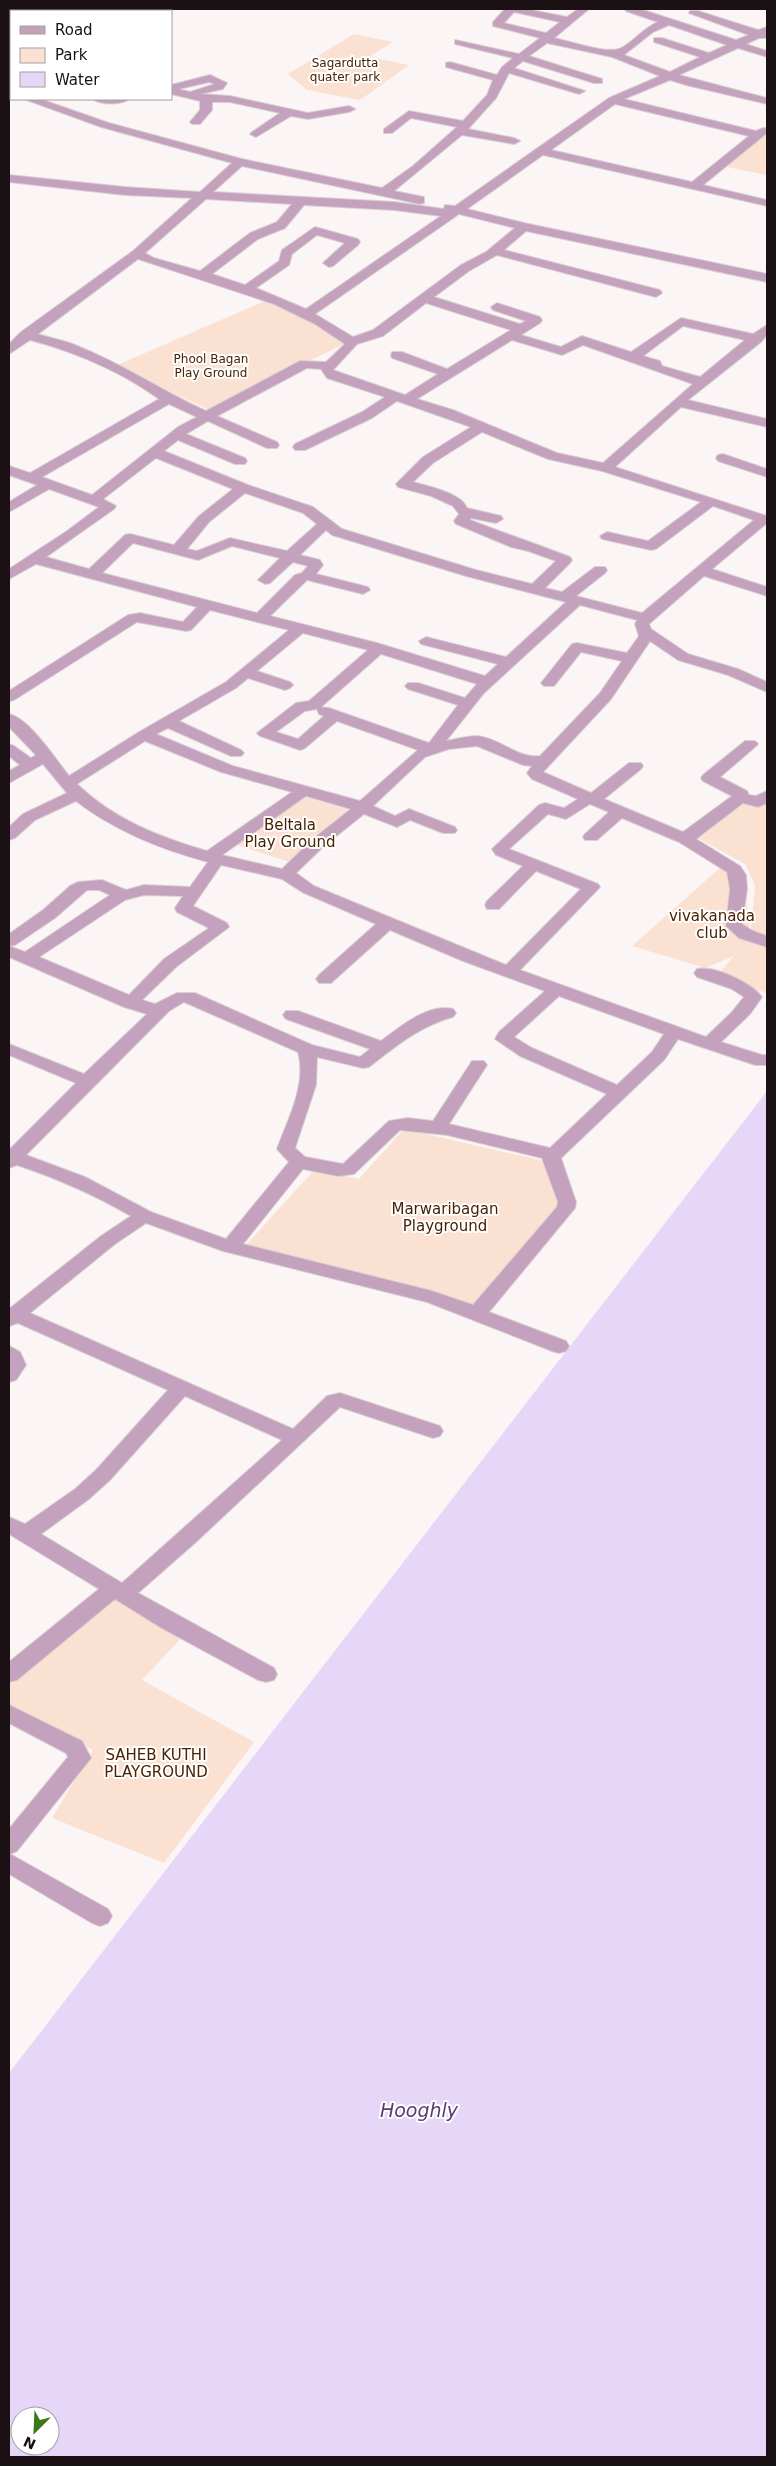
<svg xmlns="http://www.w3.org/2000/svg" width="776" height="2466" font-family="'DejaVu Sans',sans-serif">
  <rect width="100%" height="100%" fill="#fcf5f6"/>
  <!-- green -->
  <g fill="#fae1d1">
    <polygon points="354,34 393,42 369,57 409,65 360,100 307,90 288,74"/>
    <polygon points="767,125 767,175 717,165"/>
    <polygon points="267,300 348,342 210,410 115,366"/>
    <polygon points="301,796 354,811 289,862 237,845"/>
    <polygon points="746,801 759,806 767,801 767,935 751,929 755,885 745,864 696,837"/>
    <polygon points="723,865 745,890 751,940 767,945 767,993 716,977 734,956 705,968 632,946"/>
    <polygon points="404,1129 544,1161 559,1207 473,1305 246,1245 315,1169 359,1179"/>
    <polygon points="113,1591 184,1635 142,1680 254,1742 164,1863 52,1818 93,1750 9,1709 9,1676"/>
  </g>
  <!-- water -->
  <path fill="#e6d7f9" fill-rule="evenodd" d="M767 1091V2457H9V2073ZM20 2416H50V2446H20Z"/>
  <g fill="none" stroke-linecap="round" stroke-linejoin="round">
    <defs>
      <g id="minor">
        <path d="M505 9H526L567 17 578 9H589L554 38C571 41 609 56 623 47 636 39 644 28 658 22L626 11 625 9H640L736 40 749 35 689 13 690 11H698L758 30 767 27V38H759L746 44 767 51V57L738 48 679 75 767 98V104L686 85 670 80 624 99 756 131 763 128 767 129V133L703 185 767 200V206L543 155 467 209 524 223 767 274V282L526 231 504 250 660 290 662 293 656 297 497 255 469 271 434 297 520 324 526 321 493 310 491 307 497 303 540 317 542 320 540 323 521 335 561 347 582 336 631 352 681 318 753 334 767 325V335L761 342 688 400 767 419V427L681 407 615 467 767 516V523L712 569 767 587V596L704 576 649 624 651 629 688 654 738 669 767 682V692L728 675 678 660 650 641 611 699 543 772 591 793 629 763H641L643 766 641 769 604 799 683 832 732 796 703 781 701 778 703 775 745 741H755L758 744 755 747 720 777 747 791 749 795 756 796 767 791V803L758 807 743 803 696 839 740 866 746 875 747 889 742 924 751 930 767 936V947L739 938 726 926 730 889 727 872 679 842 622 818 597 840H585L583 837 585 834 609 812 590 804 566 819 548 814 509 849 598 884 600 887 520 970 706 1037 732 1012 744 997 732 989 697 977 694 973 697 969C714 965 752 983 762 997L750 1014 721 1042 762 1055H767V1065H755L678 1039 664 1060 561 1158 576 1202 575 1208 489 1312 566 1341 569 1346 566 1351 559 1353 552 1351 427 1302 223 1251 146 1223 115 1244 30 1313 293 1429 327 1396 340 1393 440 1426 443 1431 440 1436 433 1438 340 1407 196 1542 138 1593 274 1668 277 1674 274 1680 266 1682 258 1680 160 1627 115 1599 17 1680 9 1682V1662L99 1589 9 1534V1517L25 1524 75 1489 96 1470 168 1390 18 1323 9 1326V1309L101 1236 131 1216C95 1195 56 1178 17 1165L9 1168V1150L76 1083 9 1055V1044L84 1074 147 1014 124 1007 9 957V934L43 910 70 886 78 882 102 880 126 890 144 885 190 887 208 862C160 849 115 831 76 801L35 820 15 838 9 840V827L23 814 67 793 43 764 9 783V771L20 765 9 756V744L14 746 31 758 36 755 9 727V714C30 719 56 760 69 776L139 732 226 682 289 630 210 610 191 630 186 631 137 622 14 700 9 701V691L128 615 140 613 183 622 197 607 36 564 9 579V569L67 531 99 507 49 489 9 512V502L37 485 9 475V466L30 473 159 399C122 372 75 352 30 340L9 354V344L21 332 133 251 192 198 125 195 9 182V175L125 187 200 192 232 163 101 127 24 99H40L109 123 242 159 382 188 413 166 457 127 411 118 392 133H384V129L409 111 463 121 487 95 493 80 446 67V63L450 62 497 75 502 67 513 58 455 44V40L519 54 540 38 493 26V22ZM514 12 560 22 546 33 504 23ZM669 25 727 45 709 53 662 38H654V42L700 57 670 72 624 55 653 32ZM547 43 612 57 660 76 609 98 455 206 445 205 444 209 394 202 213 192 242 166 420 204 424 203V197L394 191 462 135 514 144 520 141 514 138 468 129 496 98 509 73 579 94 585 91 514 68 523 61 594 83H602V79L529 56ZM615 104 749 136 692 182 551 150ZM206 199 292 204 277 222 250 233 200 271 154 258 145 253ZM304 205 394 210 441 216 306 309 256 288 289 265 292 254 317 235 345 243 323 263 329 267 333 266 358 245 360 242 358 239 315 227 282 250 279 261 245 285 212 274 258 239 285 228ZM459 214 515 228 486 252 461 265 373 330 353 337 315 314ZM138 259 274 304 315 324 345 344 326 362 300 361 206 411C162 391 121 363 75 345 64 340 50 338 38 334ZM426 303 511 330 447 369 402 352H392L391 355 392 358 438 374 405 395 333 370 357 344 383 336ZM683 326 745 340 700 377 662 366 660 361 643 356ZM512 340 562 355 583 345 693 384 603 463 557 453 453 410 417 399ZM307 368 321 369 327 378 385 397 362 412 295 444 293 447 295 450H305L372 418 397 401 471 427 423 457 396 484 398 487 431 496 453 506 459 514 454 521 456 524 511 547 528 551 556 561 532 584 476 570 342 529 313 507 248 485 164 451 178 440 235 464H245L247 461 245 458 186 434 208 421 267 448H277L279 445 277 442 217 416ZM169 404 197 417 178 427 92 495 42 477ZM482 432 548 459 602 471 701 502 648 541 607 532 600 536 602 539 651 550 656 549 713 506 754 520 642 613 576 596 605 573 607 570 605 567H595L562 592 545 588 570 563 572 560 570 557C537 544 503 533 470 520L471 518 496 523 503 519 501 516 467 508C462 493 427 486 413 482L433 463ZM156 458 233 489 199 516 174 545 130 534 125 535 89 569 46 557 114 509 116 506 103 499ZM245 493 303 513 317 524 287 551 230 538 197 551 187 549 209 522ZM326 530 332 535 466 576 566 602 506 657 426 637 419 641 421 644 498 664 485 676 377 643 270 616 307 580 363 594 370 590 368 587 316 574 323 565 320 560 300 555ZM133 543 198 560 232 546 280 558 258 580 265 584 270 583 293 562 308 566 302 573 295 575 257 613 102 573ZM580 605 637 620 635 624 639 636 627 653 577 643 572 644 541 683 544 686H554L581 652 622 661 600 693 540 756C518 759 500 738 477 736 468 736 456 739 446 741L484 693ZM303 633 368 650 309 701 296 703 257 733 260 736 300 750 305 748 337 721 418 750 360 801 233 766 156 734 168 728 231 756H241L244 753 241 750 179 721 236 688 248 678 285 690 290 688 293 685 290 682 257 671ZM381 654 477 684 465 698 418 683H408L405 686 408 689 458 705 429 743 329 708 321 707ZM317 709 319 714 324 716 298 739 276 732 305 711ZM145 741 221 772 292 792 207 851C159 837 113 819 77 784ZM477 746 523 765 532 766 527 773 532 779 578 799 564 808 545 803 539 805 492 849 496 855 523 866 487 901 485 905 487 909H499L536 871 581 889 506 965 314 886 296 873 325 845 364 814 397 827 410 820 443 833H455L457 830 455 827 409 809 395 816 373 806 425 757 449 749ZM306 796 351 809 313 839 282 869 222 855ZM221 865 282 879 302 892 376 924 319 975 316 979 319 983H331L390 930 463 961 545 991 499 1032 495 1039 520 1056 607 1094 550 1148 449 1124 487 1065 484 1061H472L433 1121 408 1118 389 1121 343 1164 305 1157 295 1148 316 1085 317 1057 363 1068 369 1067C396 1046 420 1026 453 1017L456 1013 453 1009C428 1003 400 1027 381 1041L298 1011H286L283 1015 286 1019 370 1049 360 1057 312 1045 195 993H177L155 1004 142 1000 176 967 229 927 227 923 193 906ZM87 890H99L110 895 25 952 9 946 15 945 55 918ZM144 895 183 896 175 908 177 912 209 928 164 959 129 995 39 957 125 900ZM559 996 664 1034 652 1052 617 1085 532 1048 514 1037ZM184 1002 298 1052C307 1084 288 1119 277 1149L289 1162 226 1239 151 1212 85 1177 26 1155 169 1011ZM400 1130 447 1135 542 1158 558 1202 557 1207 473 1305 432 1291 243 1244 303 1169 338 1176 354 1174ZM185 1396 282 1440 122 1583 41 1534 89 1499 110 1480Z"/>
        <rect x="9" y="74" width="2" height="6"/>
        <path d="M210 75 227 83 223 89 200 94 230 96 308 113 349 106 355 109 349 112 308 119 291 116 256 137 250 134 252 132 280 113 230 102H212V110L200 124H192L190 122 200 110V101L171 94V85ZM209 82 215 84 190 92 179 89Z"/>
        <rect x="9" y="88" width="2" height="7"/>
        <path d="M93 99H129C122 105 100 105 93 99Z"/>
        <polygon points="723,454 767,469 767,477 718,461 716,458 718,455"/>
        <polygon points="9,1346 20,1352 26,1365 16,1380 9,1382"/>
        <polygon points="9,1705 82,1741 91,1758 17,1851 10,1854 108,1909 112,1916 108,1923 100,1926 92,1923 9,1874 9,1829 68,1757 66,1753 9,1723"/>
      </g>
    </defs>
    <!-- minor casing -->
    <use href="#minor" stroke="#d8d0d2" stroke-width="2"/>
    <!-- minor -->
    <use href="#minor" fill="#c4a2bd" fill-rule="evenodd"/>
  </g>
  <g text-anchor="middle" stroke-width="4" stroke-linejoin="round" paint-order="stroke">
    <!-- far-park labels -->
    <g font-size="12" fill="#492201" stroke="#fff">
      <text x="345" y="67">Sagardutta<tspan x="345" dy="14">quater park</tspan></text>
      <text x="211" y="363">Phool Bagan<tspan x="211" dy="14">Play Ground</tspan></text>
    </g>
    <!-- park labels -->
    <g font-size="15" fill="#492201" stroke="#fff">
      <text x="290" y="830">Beltala<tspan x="290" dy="17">Play Ground</tspan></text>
      <text x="712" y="921">vivakanada<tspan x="712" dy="17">club</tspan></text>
      <text x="445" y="1214">Marwaribagan<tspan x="445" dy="17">Playground</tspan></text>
      <text x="156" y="1760">SAHEB KUTHI<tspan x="156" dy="17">PLAYGROUND</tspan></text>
    </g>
    <!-- near-water labels -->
    <g font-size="19" font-style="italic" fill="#573d72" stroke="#fff">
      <text x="419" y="2117">Hooghly</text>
    </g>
  </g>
  <!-- border -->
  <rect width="776" height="2466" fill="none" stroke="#1b1013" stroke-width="20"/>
  <!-- legend -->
  <rect x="10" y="10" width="162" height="90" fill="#ffffff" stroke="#a49fa1"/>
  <rect x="20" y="26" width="25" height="8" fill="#c4a2bd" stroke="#a49fa1"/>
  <text x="55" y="35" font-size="15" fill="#1b1013">Road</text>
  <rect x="20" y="48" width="25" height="15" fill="#fae1d1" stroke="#a49fa1"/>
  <text x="55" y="60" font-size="15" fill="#1b1013">Park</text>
  <rect x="20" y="72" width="25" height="15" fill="#e6d7f9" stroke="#a49fa1"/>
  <text x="55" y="85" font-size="15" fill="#1b1013">Water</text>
  <!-- north arrow -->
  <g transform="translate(35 2431) rotate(204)"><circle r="24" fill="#ffffff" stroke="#a49fa1"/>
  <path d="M0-4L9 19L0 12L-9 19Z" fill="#3a7916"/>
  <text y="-8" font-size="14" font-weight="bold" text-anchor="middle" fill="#1b1013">N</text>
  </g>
</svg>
